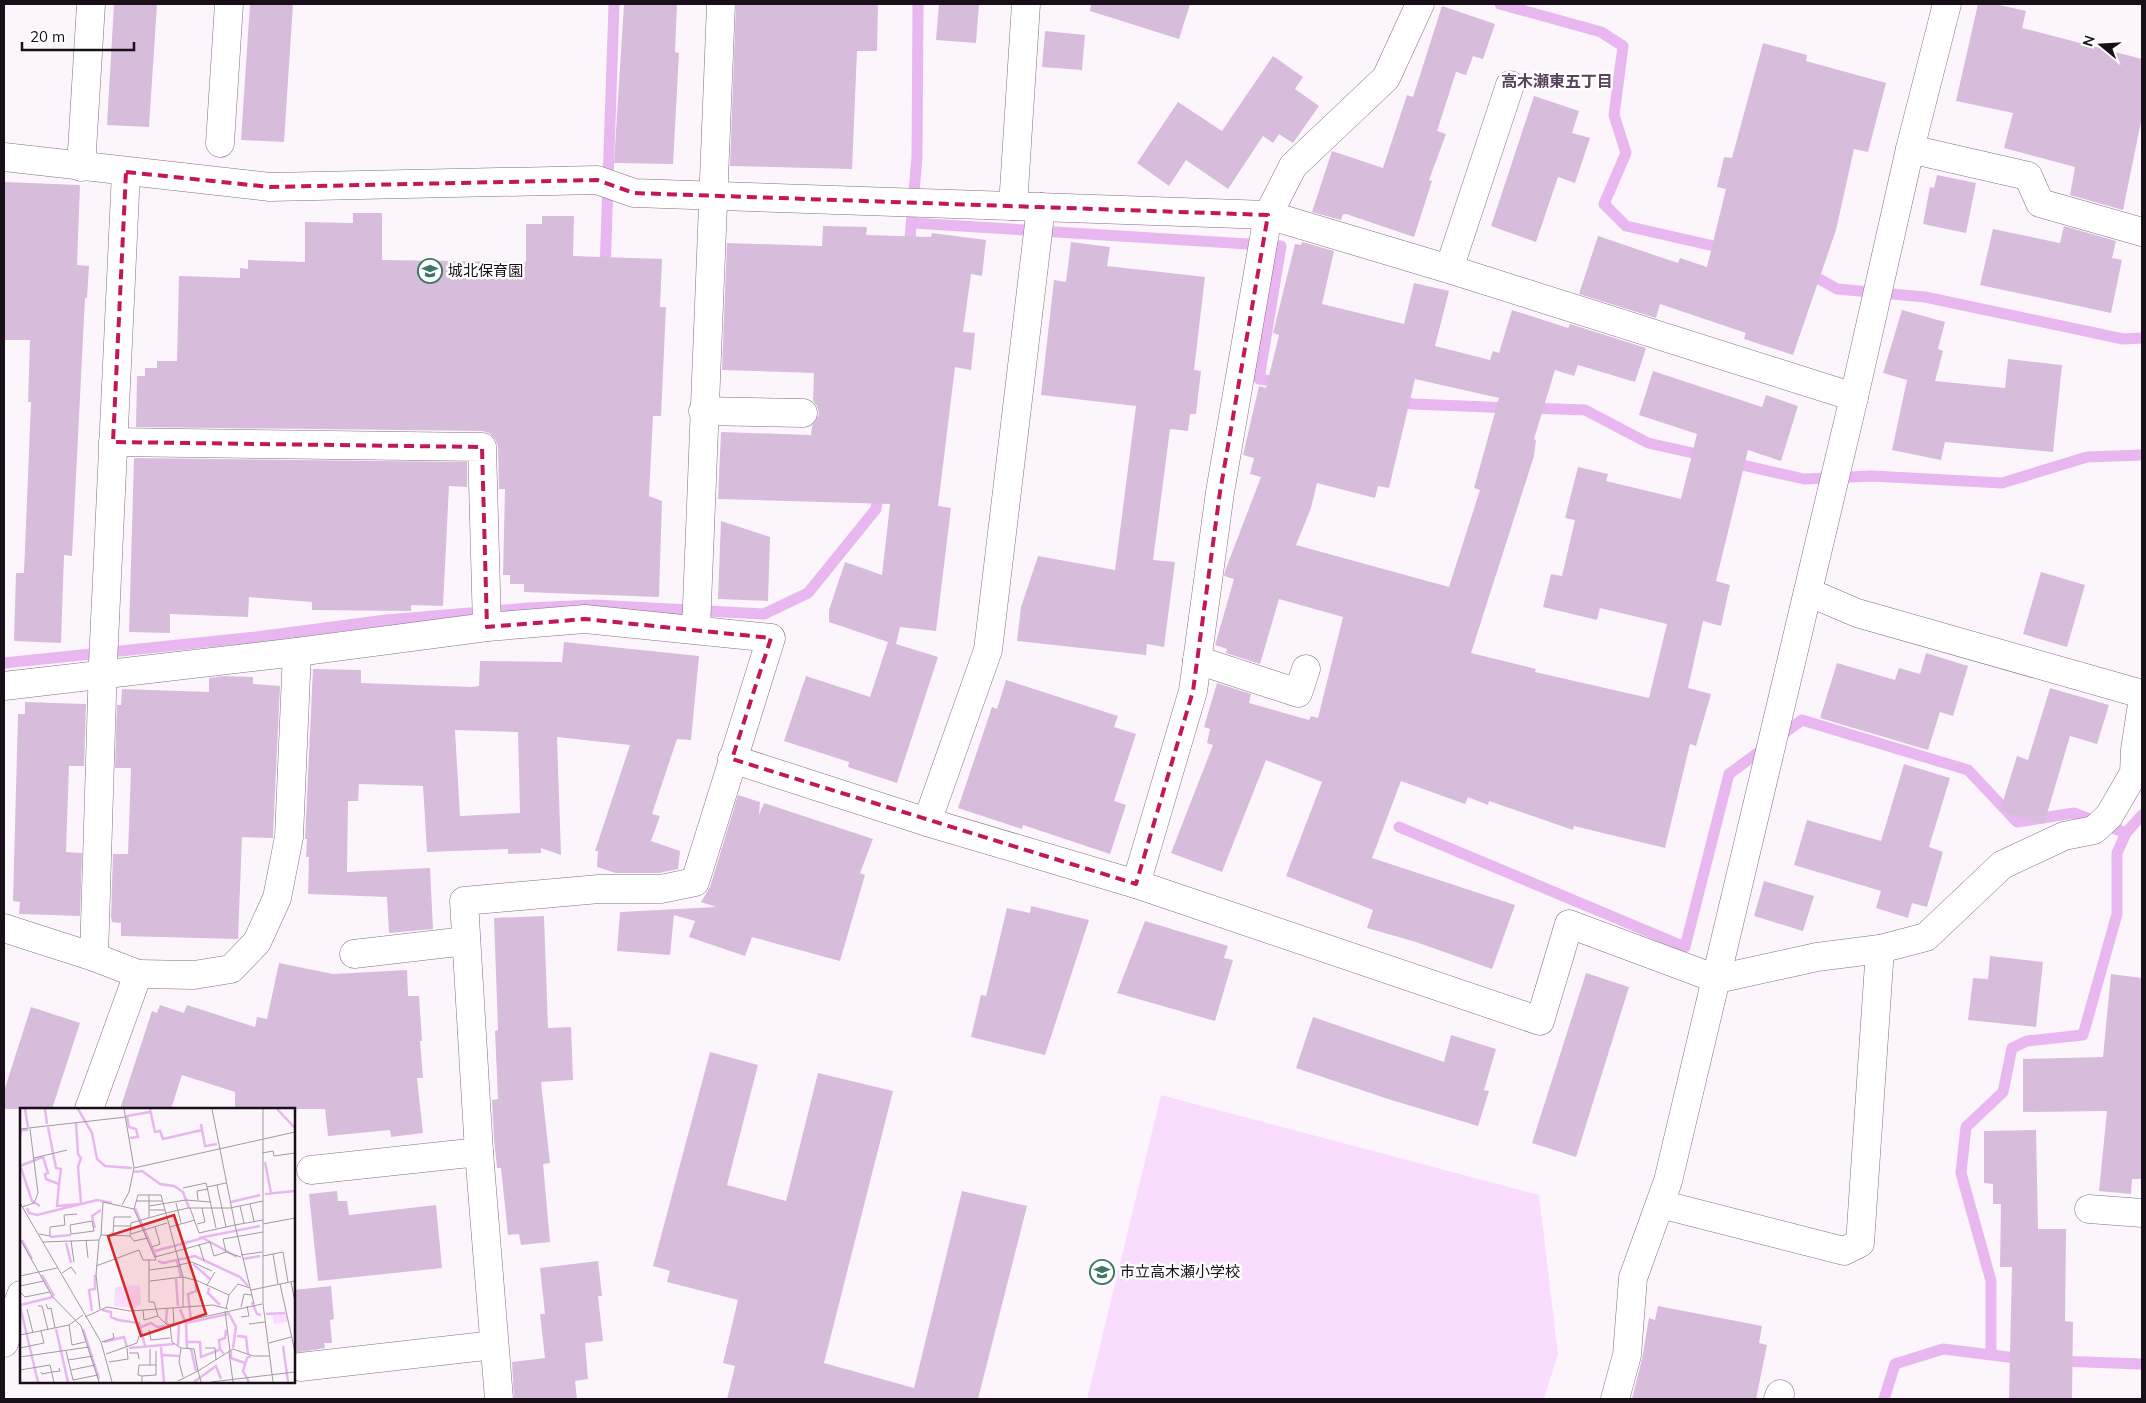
<svg xmlns="http://www.w3.org/2000/svg" width="2146" height="1403" font-family="Mulish,'Noto Sans JP',sans-serif">
  <rect width="100%" height="100%" fill="#fcf6fc"/>
  <!-- green -->
  <polygon fill="#fadcfe" points="1161,1095 1539,1195 1558,1354 1544,1399 1087,1399"/>
  <g fill="none" stroke-linecap="round" stroke-linejoin="round">
    <!-- stream -->
    <g stroke="#e8b7f0" stroke-width="11">
      <polyline points="1500,4 1601,32 1623,46 1614,115 1626,153 1604,204 1626,226 1727,249"/>
      <polyline points="913,223 1281,246 1259,379 1283,383"/>
      <polyline points="909,250 917,157 918,4"/>
      <polyline points="605,271 614,4"/>
      <polyline points="1807,272 1837,289 1925,297 2123,339 2142,338"/>
      <polyline points="1395,401 1413,404 1511,408"/>
      <polyline points="1530,408 1585,410 1648,443 1706,456"/>
      <polyline points="1729,462 1804,479 1872,476 2002,483 2087,457 2142,455"/>
      <polyline points="4,663 256,637 386,620 528,608 594,605 764,614 808,593 876,509 879,489"/>
      <polyline points="1399,827 1685,947 1729,774 1802,720 1968,770 2017,822 2074,813 2126,833 2142,815"/>
      <polyline points="1991,1354 1991,1281 1961,1173 1966,1127 2003,1092 2012,1048 2027,1041 2083,1035 2117,914 2117,853 2126,833"/>
      <polyline points="2057,1361 2142,1364"/>
      <polyline points="1884,1399 1895,1364 1943,1349 2024,1359"/>
    </g>
  </g>
  <!-- building -->
  <g fill="#d7bddb" fill-rule="evenodd">
    <polygon points="114,4 157,4 149,127 107,125"/>
    <polygon points="250,4 293,4 284,142 241,140"/>
    <polygon points="624,4 677,4 675,52 679,53 673,164 614,163"/>
    <polygon points="736,4 878,4 877,51 857,51 852,169 730,166"/>
    <polygon points="939,4 979,4 976,43 936,40"/>
    <polygon points="1091,4 1190,4 1179,39 1090,11"/>
    <polygon points="1978,4 1995,4 2026,11 2022,28 2142,59 2142,117 2123,210 2070,195 2075,167 2004,148 2013,113 1956,101"/>
    <polygon points="1442,6 1495,24 1483,59 1473,56 1466,75 1456,72 1437,131 1446,134 1429,180 1432,181 1414,237 1346,214 1343,214 1341,220 1312,212 1332,151 1383,168 1407,95 1413,97"/>
    <polygon points="1045,31 1085,35 1082,70 1042,67"/>
    <polygon points="1763,43 1807,55 1806,61 1886,83 1868,152 1854,149 1836,230 1793,355 1744,339 1746,333 1660,304 1656,318 1579,294 1598,236 1678,263 1680,258 1707,267 1726,189 1717,187 1724,157 1732,158"/>
    <polygon points="1273,56 1303,77 1295,89 1319,106 1293,143 1279,134 1273,143 1263,136 1228,189 1186,160 1169,186 1137,163 1178,102 1222,131"/>
    <polygon points="1534,96 1579,111 1572,133 1590,138 1575,183 1558,177 1536,242 1491,226"/>
    <polygon points="1937,175 1976,183 1966,233 1923,224 1930,187 1934,188"/>
    <polygon points="4,182 80,185 77,265 89,266 87,298 85,298 72,556 64,555 61,643 14,641 16,573 24,573 31,402 28,402 30,340 4,340"/>
    <polygon points="353,213 382,213 382,260 526,262 526,224 542,224 542,216 574,216 573,256 662,259 660,307 666,307 661,416 653,416 649,496 662,501 659,597 524,592 524,584 510,584 510,575 503,575 505,489 499,489 498,446 495,439 489,433 482,431 136,427 137,376 145,376 145,368 157,368 157,361 177,361 179,276 240,278 240,268 248,269 248,260 305,262 305,222 353,223"/>
    <polygon points="823,226 867,227 866,235 931,237 932,233 986,240 982,276 971,274 963,332 975,333 971,370 955,367 938,506 951,508 936,631 900,627 896,644 938,657 897,783 848,767 849,762 784,741 806,676 870,697 888,642 829,622 829,610 845,562 882,575 890,504 718,499 721,432 811,435 812,426 819,414 817,406 813,401 814,373 722,370 727,243 822,246"/>
    <polygon points="2064,226 2116,241 2112,258 2122,260 2111,313 1980,285 1993,229 2060,243"/>
    <polygon points="1071,242 1110,247 1107,266 1205,277 1194,370 1201,371 1196,414 1190,414 1188,431 1170,429 1153,560 1175,562 1164,647 1147,644 1146,655 1017,641 1021,607 1038,556 1115,570 1136,406 1041,395 1054,280 1066,282"/>
    <path d="M1302 242 1334 251 1322 304 1404 324 1414 283 1449 291 1435 346 1490 360 1493 351 1499 353 1512 310 1568 328 1570 324 1646 348 1635 382 1578 365 1574 376 1555 370 1534 439 1536 440 1534 456 1471 653 1536 669 1535 672 1649 698 1667 624 1600 608 1597 620 1543 607 1551 574 1562 576 1575 520 1565 518 1578 467 1608 474 1606 481 1681 499 1697 434 1639 415 1653 371 1762 407 1766 395 1798 406 1781 461 1748 450 1716 581 1730 585 1721 626 1703 621 1688 688 1711 694 1696 746 1690 744 1665 848 1574 826 1573 830 1489 801 1488 805 1468 797 1465 804 1401 781 1372 858 1515 905 1492 969 1416 942 1367 928 1373 910 1286 876 1322 782 1266 760 1222 872 1171 853 1213 745 1207 743 1210 729 1204 727 1217 683 1251 694 1249 703 1309 720 1311 716 1318 718 1343 617 1279 599 1260 664 1226 653 1227 649 1215 645 1234 579 1224 576 1225 571 1261 477 1250 474 1254 458 1243 455 1259 386 1266 388 1279 335 1273 333 1295 244 1301 245ZM1415 379 1499 398 1474 488 1480 490 1449 587 1296 545 1311 508 1317 483 1375 498 1378 486 1389 488Z"/>
    <polygon points="1902,310 1945,322 1938,349 1943,351 1935,381 2005,388 2008,359 2062,365 2053,452 1945,442 1941,460 1892,450 1907,380 1883,373"/>
    <polygon points="134,458 467,462 467,487 449,486 443,606 411,605 411,611 312,610 312,602 249,597 248,617 170,614 170,633 129,632"/>
    <polygon points="721,521 770,537 768,601 718,599"/>
    <polygon points="2041,572 2085,585 2067,647 2023,634"/>
    <path d="M564 642 699 656 691 740 677 739 652 814 660 816 651 841 680 851 678 869 659 873H616L597 867 598 851H595L630 745 557 737 561 855 541 848V853L508 854V849L427 852 423 786 359 784 358 801H348L347 872 430 868 433 929 389 933 387 897 308 894 309 857H306L307 839H305L313 669 361 670V683L472 687 479 686 480 661 562 662ZM455 730 518 732 520 813 460 816Z"/>
    <polygon points="1926,653 1968,666 1953,716 1940,712 1928,750 1820,718 1837,663 1895,680 1899,668 1920,674"/>
    <polygon points="223,676 253,677 253,684 280,686 273,835 273,838 242,837 238,939 121,936 121,923 112,922 111,917 113,854 128,854 131,768 115,768 117,705 121,705 122,689 209,692 209,678"/>
    <polygon points="1006,680 1118,716 1114,727 1136,734 1114,801 1126,805 1110,854 1023,825 1022,829 958,808 992,707 997,709"/>
    <polygon points="2050,688 2109,705 2097,744 2070,736 2044,824 2000,811 2017,756 2028,760"/>
    <polygon points="25,702 86,704 84,766 69,766 66,852 82,853 80,916 19,914 20,902 13,901 18,714 25,714"/>
    <polygon points="1904,764 1950,778 1929,847 1943,852 1927,907 1912,903 1908,918 1876,908 1881,891 1794,865 1807,820 1881,841"/>
    <polygon points="738,795 760,802 759,815 764,803 873,839 860,873 865,875 840,961 752,937 745,956 689,937 695,921 674,915 670,955 617,951 620,912 716,907 701,902 710,887"/>
    <polygon points="1764,881 1814,896 1803,931 1754,916"/>
    <polygon points="1031,906 1089,920 1045,1055 971,1037 981,995 986,996 1007,908 1030,913"/>
    <polygon points="544,916 548,1028 571,1027 573,1080 541,1082 550,1163 543,1164 550,1242 521,1245 519,1234 508,1235 501,1168 497,1168 494,1139 492,1100 498,1099 495,1031 498,1030 494,918"/>
    <polygon points="1145,921 1228,946 1224,958 1233,960 1215,1021 1117,993"/>
    <polygon points="1990,956 2043,962 2036,1027 1968,1020 1973,978 1988,979"/>
    <polygon points="279,963 333,974 407,970 408,996 419,996 422,1041 420,1041 423,1078 417,1078 423,1133 391,1137 390,1130 328,1136 325,1109 235,1109 235,1092 182,1075 171,1109 120,1109 152,1011 157,1013 160,1005 184,1013 187,1005 255,1027 257,1017 267,1019"/>
    <polygon points="1586,973 1629,987 1576,1157 1532,1143"/>
    <polygon points="2111,974 2142,978 2142,1179 2132,1179 2131,1194 2099,1191 2107,1111 2023,1112 2023,1059 2103,1057"/>
    <polygon points="31,1007 80,1023 52,1109 4,1109 4,1091"/>
    <polygon points="1313,1017 1444,1062 1451,1035 1496,1049 1484,1090 1489,1091 1478,1126 1388,1099 1296,1068"/>
    <polygon points="710,1052 758,1065 727,1185 786,1201 818,1073 893,1091 824,1363 914,1388 962,1191 1027,1206 978,1399 727,1399 735,1366 723,1363 738,1300 667,1282 670,1271 653,1266"/>
    <polygon points="2036,1130 2038,1229 2066,1229 2065,1321 2073,1322 2072,1399 2009,1399 2012,1267 2000,1267 2001,1204 1993,1204 1993,1184 1984,1183 1984,1131"/>
    <polygon points="337,1191 338,1201 347,1201 349,1215 436,1205 442,1268 318,1281 309,1194"/>
    <polygon points="598,1261 602,1296 598,1296 603,1341 585,1343 588,1379 575,1381 577,1399 514,1399 512,1362 545,1358 540,1314 545,1314 540,1268"/>
    <polygon points="331,1286 334,1319 330,1320 332,1343 324,1343 325,1348 294,1353 294,1290"/>
    <polygon points="1658,1306 1762,1326 1759,1343 1767,1345 1756,1399 1632,1399 1642,1359 1649,1318 1655,1320"/>
  </g>
  <g fill="none" stroke-linecap="round" stroke-linejoin="round">
    <defs>
      <g id="minor">
        <polyline points="220,143 229,4"/>
        <polyline points="1910,149 2028,176 2040,203 2142,232"/>
        <polyline points="4,157 270,187 597,180 634,193 1268,215 1449,269 1854,397"/>
        <polyline points="81,167 91,4"/>
        <polyline points="1013,206 1026,4"/>
        <polyline points="1449,269 1510,85"/>
        <polyline points="703,411 803,413"/>
        <polyline points="113,442 482,447 487,627"/>
        <polyline points="1808,592 1857,613 2142,694"/>
        <polyline points="696,630 721,4"/>
        <polyline points="1197,660 1298,693 1306,669"/>
        <polyline points="4,686 297,652 487,627 585,619 771,638 695,882 661,889 599,889 464,901 479,1152 499,1399"/>
        <polyline points="732,759 927,822 1136,884 1540,1021 1569,924 1717,979 1817,957 1880,949 1926,937 2002,865 2064,836 2094,830 2109,816 2134,773 2135,750 2142,704"/>
        <polyline points="927,822 988,650 1041,207"/>
        <polyline points="1136,884 1193,691 1220,492 1268,215 1293,166 1386,78 1420,4"/>
        <polyline points="4,928 94,957 138,974 89,1109"/>
        <polyline points="354,954 466,941"/>
        <polyline points="94,957 103,663 126,172"/>
        <polyline points="138,974 194,975 231,969 257,942 277,898 289,837 297,652"/>
        <polyline points="311,1170 479,1152"/>
        <polyline points="1660,1204 1844,1251 1860,1243 1880,949"/>
        <polyline points="2089,1209 2142,1213"/>
        <polyline points="4,1343 21,1295"/>
        <polyline points="300,1367 494,1345"/>
        <polyline points="1615,1399 1627,1355 1633,1278 1668,1181 1854,397 1910,149 1947,4"/>
        <polyline points="1778,1399 1780,1394"/>
      </g>
    </defs>
    <!-- minor casing -->
    <use href="#minor" stroke="#846d88" stroke-width="29"/>
    <!-- minor -->
    <use href="#minor" stroke="#fff" stroke-width="28"/>
  </g>
  <!-- marked area -->
  <path fill="none" stroke="#c2185b" stroke-width="4" stroke-dasharray="10 6" stroke-linejoin="round" d="M126 172 270 187 597 180 634 193 1268 215 1220 492 1193 691 1136 884 732 759 771 638 585 619 487 627 482 447 113 442Z"/>
  <!-- icons -->
  <defs>
    <symbol id="school-ring" viewBox="-11 -11 22 22"><circle r="9.5" fill="#fff" stroke="#3a7966" stroke-width="1.5"/><path d="M0-5L7-2L0 1L-7-2ZM-4 1L0 2.5L4 1V4Q0 6-4 4Z" fill="#3a7966"/></symbol>
  </defs>
  <g fill-rule="evenodd">
    <use href="#school-ring" x="416" y="257" width="28" height="28"/>
    <use href="#school-ring" x="1088" y="1258" width="28" height="28"/>
  </g>
  <g text-anchor="middle" stroke-width="5" stroke-linejoin="round" paint-order="stroke">
    <!-- poi labels -->
    <g font-size="15" fill="#180f19" stroke="#fff" text-anchor="start">
      <text x="448" y="276">城北保育園</text>
      <text x="1120" y="1277">市立高木瀬小学校</text>
    </g>
    <!-- neighbourhood labels -->
    <g font-size="16" font-weight="bold" fill="#58425c" stroke="#fff">
      <text x="1557" y="87">高木瀬東五丁目</text>
    </g>
  </g>
  <!-- overview -->
  <g transform="translate(20 1108)">
    <rect width="275" height="275" fill="#fcf6fc"/>
    <path d="M120 177 121 196 114 200 94 198 95 179ZM266 205 268 214 254 216 252 206Z" fill="#fadcfe"/>
    <path fill="none" stroke="#e8b7f0" stroke-width="2.5" d="M5 1 8 19M25 1 27 16M58 1 72 25 77 51 85 58 112 60M130 1 135 24 140 23 143 31 182 22M257 1 275 20M56 15 58 46 61 50 58 59 61 95M181 16 185 38 197 36M28 19 36 60 41 61 39 76M0 30 1 22H8M110 30 118 29 116 21 109 19 107 8 130 4M245 54 251 85M0 58 23 49 28 65 25 66 26 71 39 76 37 98 60 96M1 60 12 93 20 98M114 64 122 63 140 76 154 78 163 84 169 100M245 86 275 83M211 94 240 87M7 100 9 105 17 107 77 92 92 95M115 100 136 149M75 120 72 108 81 102M30 129 51 127M179 130 240 118M2 132 12 151M46 135 51 155M135 143 183 130 217 149M223 151 240 148M138 153 143 155 175 148 220 169 228 178M157 153 161 169M173 156 190 171M22 167 34 188M156 171 158 198M189 180 188 185 200 197M232 194 237 206 241 207M0 197 33 189M0 198 18 274M147 201 146 213 149 220M160 201 166 216 167 240M82 202 91 204V209L98 212 119 215 125 238M72 203 69 182 75 181V167M208 204 216 219 213 240M246 206 265 205M171 213 168 186 176 183V174M166 215 208 206M121 219 131 215 137 219 146 218M36 221 48 274M63 221 79 271M217 228 226 229 228 246M84 234 104 229 107 239M167 234H180L181 249 199 242M158 237 159 217M263 238 268 274M141 239 144 274M109 240 154 236M171 241 176 263M211 243V250L225 255M204 246 200 241 199 232 205 230 206 222M143 247 159 248M174 274 196 258 201 271M229 274 223 263 227 250 231 248"/>
    <path fill="none" stroke="#a19aa1" stroke-width="1" d="M243 1V196L253 274M0 21 106 9M242 45 253 43 254 48 275 45M14 50 47 42M114 60 275 24M197 77 206 119M163 80 186 75 187 79M178 92 177 83 188 81M116 93H142M0 95 81 234 92 274M156 95 161 115M230 96 234 113M102 97 109 84 114 60 104 1M129 98 166 92 190 94M220 98 224 115M2 99 14 95 18 85 10 21M170 100 179 125 215 117 192 1M114 101 118 87H141L163 169V199M129 102H145M129 110V87M72 113 74 123 51 126 50 117ZM177 116 185 114 182 100M243 116 275 110M93 118H111M150 119 175 112M196 120 187 79 206 75M19 126 30 128V119L45 117 44 107 57 106M111 126 147 115M93 127 94 109H111M110 128 114 133 128 130M0 131 32 188 61 218 79 274M66 132 68 150M79 132 76 167 80 201M51 133 54 154M23 134 79 132 81 127 110 128 111 115 146 105 168 100H210L243 93M179 136 184 153M132 139 140 136 135 119M253 146 258 176M221 147 242 144M243 148 263 144 268 174M135 149 190 134 194 148 206 144M221 149 206 144 203 131 243 124M129 152V194H134L138 208 147 217 242 196M159 157 172 154 192 163M76 158 119 142 123 152H136L114 101 83 94 81 127M129 162 160 158M42 165 51 159 56 166M0 168 37 160M130 173 163 169 178 173 209 187 206 201M271 174 275 194M260 176 275 244M187 177 195 164M0 178 24 173M231 182 275 173M0 184 5 189 30 184M209 187 218 176 230 180M26 196 28 201 31 200 35 220M234 196 215 117 243 112M18 198H22L28 222M221 199 224 186 232 187M153 200 154 217M7 201 13 225M123 202 124 212 138 208M205 203 210 243M65 209 87 199 110 203 193 197 208 201M221 209 229 208 227 198M229 216 245 214M49 217 52 237 65 234M150 217 152 234 161 240 174 241 178 263 158 273M129 222 131 232 150 230M0 227 49 217 63 207M82 234 94 230 93 225M249 235 271 229M0 240 24 235 21 223M161 240 159 254 163 269M185 240H195L196 252M130 241V257M46 243 53 272 78 267M209 244 213 274M109 245H118L119 251M86 246 117 235 119 228M0 249 69 239M48 252 73 248M89 254 108 251 107 240M0 262 30 257 34 274M51 262 75 257M21 264 22 266 32 264 40 263 39 260M122 268 118 267 119 257H136M122 274V268L136 267V243M181 274 178 263 213 241 233 248H249M191 274 275 264"/>
    <path fill="#d62828" fill-opacity="0.15" stroke="#d62828" stroke-width="2.5" d="M154 107 186 206 121 228 88 128Z"/>
    <rect width="275" height="275" fill="none" stroke="#180f19" stroke-width="2.5"/>
  </g>
  <!-- border -->
  <rect width="2146" height="1403" fill="none" stroke="#180f19" stroke-width="10"/>
  <!-- north arrow -->
  <g transform="translate(2101 45) rotate(288)" stroke="#ffffff" stroke-width="4" paint-order="stroke">
  <path d="M0-4L9 19L0 12L-9 19Z" fill="#180f19"/>
  <text y="-8" font-size="14" font-weight="bold" text-anchor="middle" fill="#180f19">N</text>
  </g>
  <!-- scale -->
  <path d="M22 42v8h112v-8" fill="none" stroke="#180f19" stroke-width="2.5"/>
  <text x="30" y="42" font-size="15" fill="#180f19" stroke="#ffffff" stroke-width="4" paint-order="stroke">20 m</text>
</svg>
